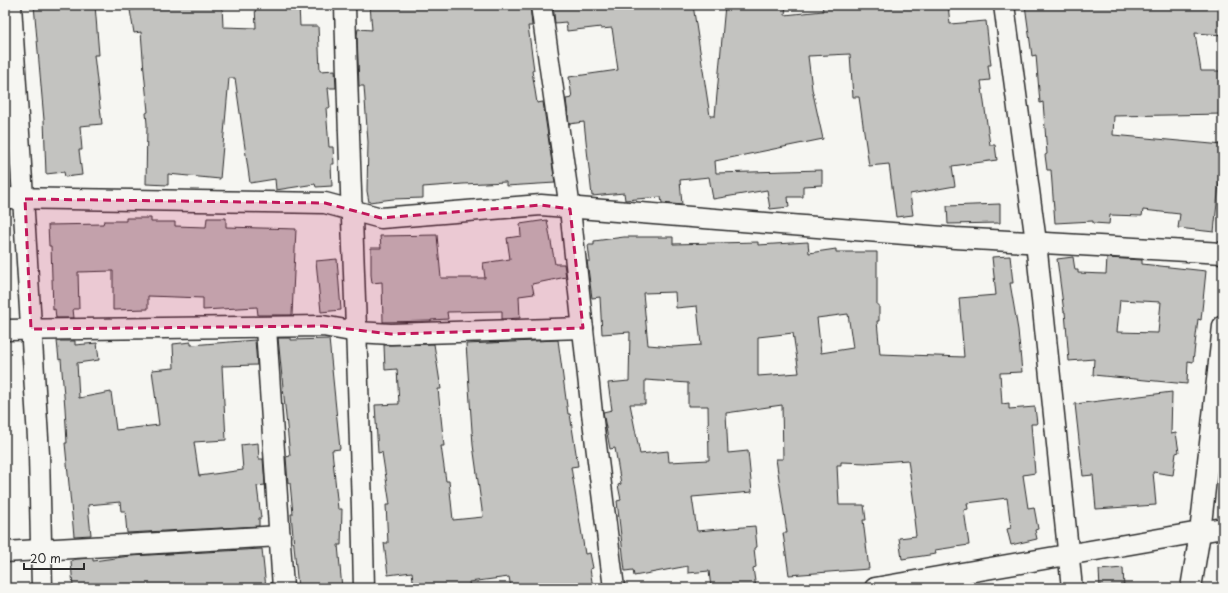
<svg xmlns="http://www.w3.org/2000/svg" width="1228" height="593" font-family="'Playpen Sans',sans-serif">
  <rect width="100%" height="100%" fill="#f6f6f2"/>
  <filter id="ink" filterUnits="userSpaceOnUse"><feTurbulence type="fractalNoise" baseFrequency=".025" numOctaves="2"/><feDisplacementMap in="SourceGraphic" scale="8" xChannelSelector="R" yChannelSelector="G"/><feConvolveMatrix kernelMatrix="1 2 1 2 8 2 1 2 1" color-interpolation-filters="sRGB"/></filter>
  <g filter="url(#ink)">
    <!-- building -->
    <g fill="#c3c3c0" stroke="#2b2b2b" fill-rule="evenodd">
      <polygon points="34,5 95,5 99,55 94,55 102,124 80,126 82,150 79,150 82,175 65,177 64,172 46,174 44,120"/>
      <polygon points="140,5 222,5 223,27 256,28 255,5 299,6 300,26 318,26 320,71 335,70 336,88 328,88 330,108 326,108 329,147 333,147 334,164 331,164 332,186 316,187 315,184 276,190 275,179 250,183 235,78 229,78 220,179 168,174 168,185 146,184 147,124 146,113 148,112 144,71 141,32 134,33 130,10 141,9"/>
      <polygon points="370,5 530,5 532,26 528,26 534,70 532,71 537,103 543,102 555,183 506,186 506,182 463,184 423,187 423,198 393,199 369,202 367,191 368,142 364,86 359,86 357,35 358,29 372,30"/>
      <polygon points="553,5 693,5 710,116 715,116 725,5 786,5 785,15 823,11 822,5 948,5 950,24 986,21 991,65 988,65 990,80 981,81 990,145 995,145 997,160 952,166 955,186 910,194 913,215 896,217 889,164 869,166 859,97 853,97 850,54 808,56 812,89 823,139 715,161 716,173 822,170 822,185 803,186 803,197 788,197 789,207 770,209 767,190 713,199 709,177 680,180 682,205 662,203 661,197 625,200 624,193 592,196 584,122 569,124 566,99 572,98 569,77 618,70 612,28 601,29 601,27 567,31 566,22 555,23"/>
      <polygon points="1025,5 1223,5 1223,35 1195,33 1201,71 1223,71 1223,114 1114,116 1113,135 1223,145 1214,232 1178,228 1180,214 1143,210 1142,216 1110,215 1109,224 1093,223 1093,221 1055,223 1051,170 1047,170 1045,155 1047,154 1043,102 1040,103 1036,55 1032,56"/>
      <polygon points="1000,204 1000,223 948,224 947,206"/>
      <polygon points="126,218 151,218 151,222 175,222 175,226 206,227 207,218 226,218 226,227 296,229 292,315 258,315 257,307 203,310 203,298 148,296 148,309 113,310 113,271 78,272 79,309 73,309 74,318 56,318 55,309 53,310 51,246 49,246 48,225 103,224 104,221 126,221"/>
      <polygon points="547,220 555,264 564,264 566,277 532,284 534,294 519,296 520,318 502,319 502,311 447,312 448,319 431,320 431,321 383,322 382,282 372,283 371,275 371,248 381,248 380,236 437,235 441,278 485,278 483,263 510,259 507,238 521,236 520,224"/>
      <path d="M624 237H673V244L758 242V245L808 242 809 253 836 249V252H877V305H879V321H877L880 354 964 357 959 298 996 295 992 257 1010 256 1013 283H1010L1018 330 1022 372 1000 373 1002 404 1009 403V409L1035 407 1037 424H1031L1035 473 1023 475 1028 508 1034 507 1038 529 1035 530 1037 539 1011 545 1007 529 1011 528 1007 498 967 503 968 509 964 510 969 545 935 550 936 554 902 559 899 538 916 536 914 519 916 518 908 460 867 463 841 462V465H837L839 505H864L866 520H863L869 569 789 575 783 533H787L776 459H783L782 405 726 413 728 453 748 451 752 492 692 497 697 531 755 526 757 547 754 548 756 567 753 568 756 588H711L709 571 688 573V566L634 576 633 570 625 571 617 501 621 500 618 485 621 484 615 448 610 449 603 412 612 410 608 383 629 381 630 332 602 334 600 297 592 298 587 261H590L588 245H594V241ZM675 292 676 308 697 306 701 345 673 347 648 345 643 293ZM848 314 853 348 821 353 817 318ZM793 333 799 373 758 376V337ZM645 380 688 383V406H708L709 460 669 462 668 451 640 454 630 404H645Z"/>
      <path d="M1073 257 1075 270H1078V273L1106 274 1107 258 1142 260V264L1206 271 1201 320 1198 319 1193 362 1188 361 1187 384 1093 375 1094 359 1069 361 1065 312H1064L1057 259ZM1120 300 1161 302 1158 333 1117 332Z"/>
      <polygon points="337,259 341,310 321,312 316,261"/>
      <polygon points="278,338 291,338 291,340 329,339 340,449 332,450 338,509 342,509 341,545 338,545 342,588 298,588 291,514 293,514 290,483 288,483 286,457 290,456"/>
      <polygon points="255,340 257,365 222,366 226,440 194,442 199,476 243,470 241,445 258,443 259,459 263,459 265,485 257,486 261,518 259,518 259,526 127,533 125,511 121,511 120,502 88,505 91,535 74,536 65,443 67,443 65,408 61,359 59,360 57,341 75,341 75,345 97,343 99,360 77,363 79,398 111,392 116,430 159,425 152,370 174,368 173,344 191,342 191,345"/>
      <polygon points="558,340 568,414 570,414 578,466 571,467 585,554 590,553 593,568 590,569 593,588 511,588 509,577 469,582 470,588 414,588 412,572 388,575 384,543 388,543 386,505 390,505 382,452 378,453 375,405 399,404 397,369 385,370 384,345 434,344 441,389 438,389 444,446 441,446 446,481 449,481 453,520 483,517 473,445 466,344"/>
      <polygon points="1172,392 1171,434 1176,433 1179,452 1176,453 1173,475 1153,472 1156,505 1096,509 1093,475 1083,476 1075,404"/>
      <polygon points="262,549 266,588 73,588 71,561 76,559 93,558 93,561 130,556"/>
      <polygon points="1123,568 1124,588 1100,588 1099,570"/>
    </g>
    <g fill="none" stroke-linecap="round" stroke-linejoin="round">
      <defs>
        <g id="street">
          <polyline points="11,5 39,454 42,588"/>
          <path d="M345 5C350 199 360 394 364 588"/>
          <polyline points="541,5 570,209 592,413 614,588"/>
          <polyline points="1004,5 1036,242 1072,588"/>
          <polyline points="5,198 325,203 381,218 541,205 955,238 1223,253"/>
          <polyline points="266,328 283,588"/>
          <polyline points="5,330 323,326 357,332 391,334 583,328"/>
          <polyline points="5,552 280,536"/>
          <polyline points="875,588 1223,528"/>
          <polyline points="1191,588 1200,533 1223,326"/>
        </g>
      </defs>
      <!-- street casing -->
      <use href="#street" stroke="#2b2b2b" stroke-width="23"/>
      <!-- street -->
      <use href="#street" stroke="#f6f6f2" stroke-width="20"/>
    </g>
  </g>
  <!-- marked area -->
  <path fill="#c2185b" fill-opacity="0.2" stroke="#c2185b" stroke-width="3" stroke-dasharray="8 5" stroke-linejoin="round" d="M25 199 325 203 381 218 541 205 570 209 583 328 391 334 323 326 31 329Z"/>
  <!-- margin -->
  <rect width="1228" height="593" fill="none" stroke="#f6f6f2" stroke-width="20"/>
  <rect x="10" y="10" width="1208" height="573" fill="none" stroke="#2b2b2b" stroke-width="1.5" filter="url(#ink)"/>
  <!-- scale -->
  <path d="M24 563v6h60v-6" fill="none" stroke="#2b2b2b" stroke-width="2"/>
  <text x="30" y="563" font-size="12" fill="#2b2b2b" stroke="#f6f6f2" stroke-width="3" paint-order="stroke">20 m</text>
</svg>
